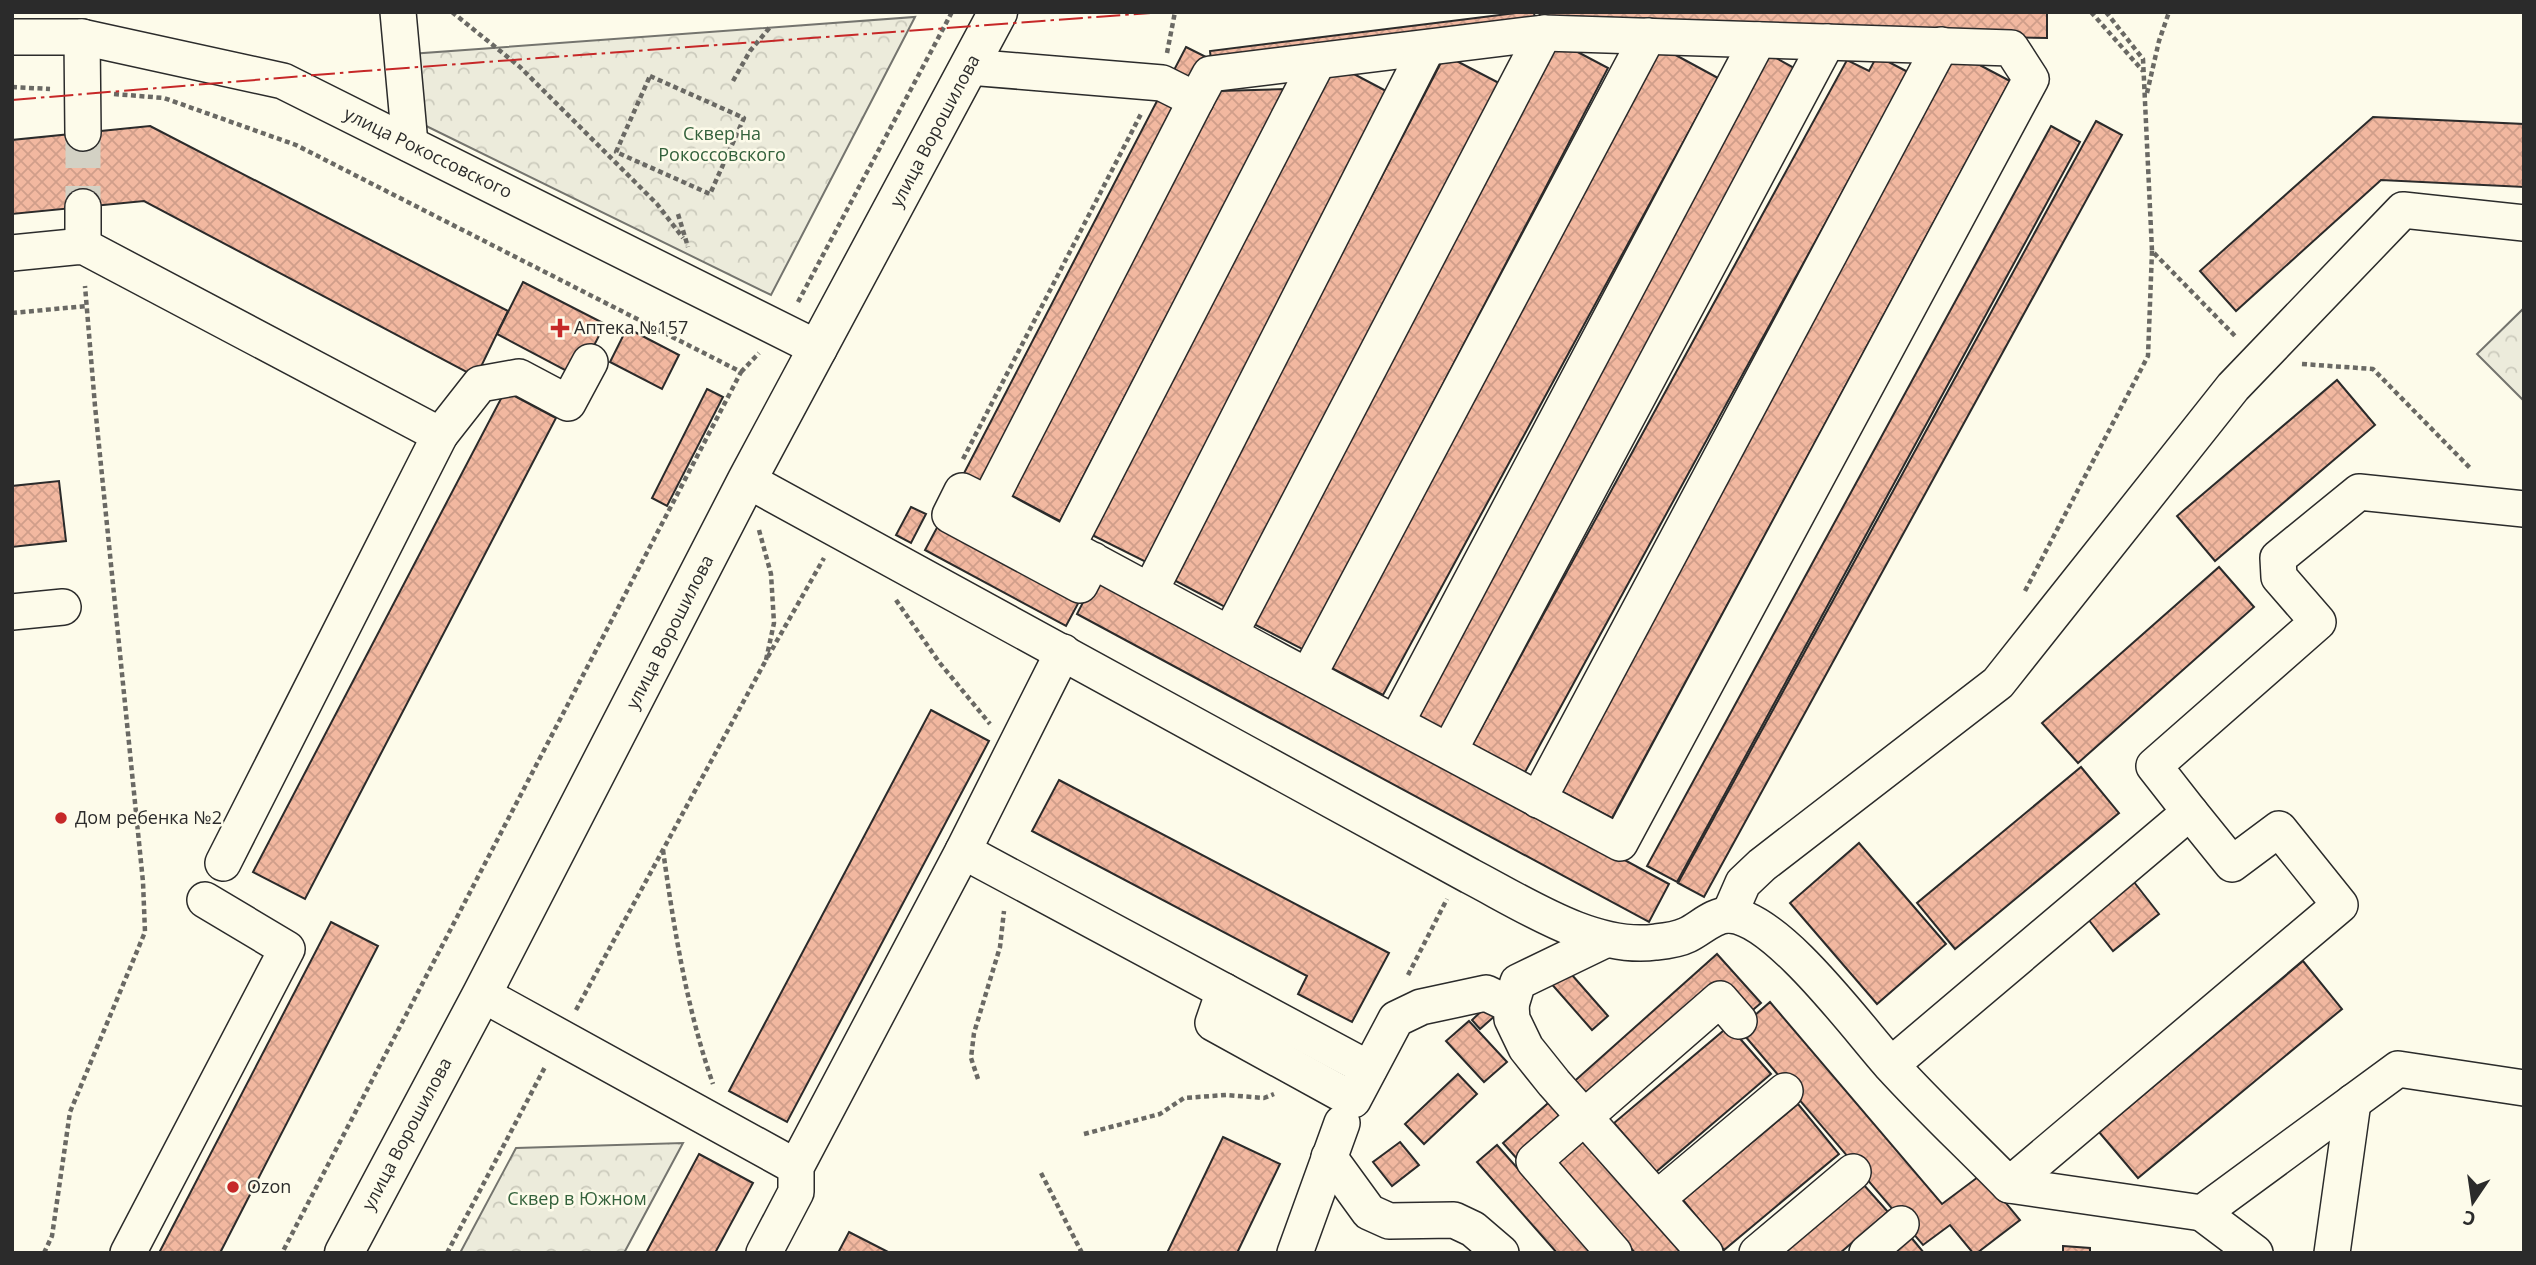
<svg xmlns="http://www.w3.org/2000/svg" width="2536" height="1265" font-family="'Open Sans',sans-serif">
  <defs>
    <pattern id="park-crowns" width="20" height="18" patternUnits="userSpaceOnUse" patternTransform="scale(1.75)"><rect width="20" height="18" fill="#ecebdb"/><path d="M2 6a3 3 0 1 1 6 0M12 15a3 3 0 1 1 6 0" fill="none" stroke="#cbcabc"/></pattern>
    <pattern id="building-cross-hatch" width="8" height="8" patternUnits="userSpaceOnUse" patternTransform="scale(1.75)"><rect width="8" height="8" fill="#f2b8a0"/><path d="M0 0l8 8M0 8l8-8" fill="none" stroke="#d09e8a"/></pattern>
  </defs>
  <rect width="100%" height="100%" fill="#fdfbea"/>
  <!-- park -->
  <g fill="url(#park-crowns)" stroke="#74746e" stroke-width="2">
    <polygon points="915,17 771,295 416,121 410,54"/>
    <polygon points="2524,308 2524,401 2477,354"/>
    <polygon points="683,1143 624,1253 460,1253 516,1148"/>
  </g>
  <!-- building -->
  <g fill="url(#building-cross-hatch)" stroke="#2b2b2b" stroke-width="2">
    <polygon points="1524,12 1534,12 1536,29 1212,69 1210,51"/>
    <polygon points="1540,12 2047,13 2047,38 1539,27"/>
    <polygon points="1555,40 1608,68 1304,650 1250,622"/>
    <polygon points="1659,46 1718,78 1383,695 1324,664"/>
    <polygon points="1186,47 1206,57 1193,82 1173,72"/>
    <polygon points="1955,52 2010,81 1612,818 1557,789"/>
    <polygon points="1767,53 1805,74 1444,734 1406,713"/>
    <polygon points="1445,55 1499,83 1225,607 1172,579"/>
    <polygon points="1877,56 1908,72 1524,774 1472,745 1847,60 1869,71"/>
    <polygon points="1333,63 1388,92 1146,562 1090,534"/>
    <polygon points="1285,89 1060,521 1007,493 1219,91"/>
    <polygon points="1158,99 1185,113 988,492 961,479"/>
    <polygon points="2373,117 2524,124 2524,187 2381,180 2236,311 2200,271"/>
    <polygon points="2096,121 2122,135 1704,897 1678,883"/>
    <polygon points="150,126 508,311 476,377 144,201 12,214 12,140"/>
    <polygon points="2051,126 2080,142 1677,882 1647,866"/>
    <polygon points="523,282 605,324 578,377 497,334"/>
    <polygon points="627,328 679,355 662,389 610,362"/>
    <polygon points="2337,380 2375,425 2215,561 2177,516"/>
    <polygon points="707,389 723,397 667,506 652,498"/>
    <polygon points="505,391 556,418 305,899 253,872"/>
    <polygon points="59,481 66,541 12,547 12,486"/>
    <polygon points="911,507 926,514 911,543 896,535"/>
    <polygon points="940,522 1081,598 1066,626 925,550"/>
    <polygon points="2219,567 2254,607 2078,763 2042,723"/>
    <polygon points="1097,575 1669,884 1649,922 1077,614"/>
    <polygon points="931,710 989,741 787,1122 729,1091"/>
    <polygon points="2081,767 2119,813 1955,949 1917,903"/>
    <polygon points="1059,780 1389,953 1352,1022 1298,994 1307,976 1032,831"/>
    <polygon points="1859,843 1946,944 1877,1004 1790,903"/>
    <polygon points="2134,882 2159,914 2113,951 2088,919"/>
    <polygon points="331,922 378,946 220,1253 159,1253"/>
    <polygon points="1717,954 1761,1003 1747,1015 1719,983 1584,1103 1569,1086"/>
    <polygon points="2303,961 2342,1009 2138,1178 2099,1132"/>
    <polygon points="1565,967 1608,1016 1592,1030 1549,981"/>
    <polygon points="1770,1002 1942,1204 1982,1174 2020,1220 1977,1253 1973,1253 1950,1225 1923,1245 1739,1029"/>
    <polygon points="1488,1005 1497,1014 1480,1029 1472,1020"/>
    <polygon points="1469,1021 1507,1062 1484,1082 1446,1041"/>
    <polygon points="1729,1026 1771,1074 1656,1172 1614,1123"/>
    <polygon points="1458,1074 1477,1094 1424,1144 1405,1124"/>
    <polygon points="1555,1097 1571,1114 1519,1161 1503,1143"/>
    <polygon points="1798,1104 1839,1154 1724,1250 1683,1200"/>
    <polygon points="1583,1134 1684,1253 1635,1253 1555,1158"/>
    <polygon points="1223,1137 1280,1164 1237,1253 1167,1253"/>
    <polygon points="1400,1142 1419,1165 1392,1186 1373,1162"/>
    <polygon points="1497,1145 1592,1253 1557,1253 1477,1162"/>
    <polygon points="699,1154 753,1183 715,1253 646,1253"/>
    <polygon points="1863,1184 1888,1212 1840,1253 1782,1253"/>
    <polygon points="849,1232 890,1253 838,1253"/>
    <polygon points="1910,1236 1924,1253 1889,1253"/>
    <polygon points="2063,1246 2090,1248 2090,1253 2063,1253"/>
  </g>
  <g fill="none" stroke-linecap="round" stroke-linejoin="round">
    <!-- minor-tunnel -->
    <polyline stroke="#d3d1c4" stroke-width="35" stroke-dasharray="35 18" stroke-linecap="butt" points="83,133 83,207"/>
    <defs>
      <g id="minor">
        <polyline points="398,12 410,144"/>
        <polyline points="12,37 82,37 283,81 819,349"/>
        <polyline points="82,37 83,133"/>
        <path d="M969 67 1162 83 1196 100 1210 74 1544 33 2011 48 2031 79 1620 843C1409 731 1198 618 988 504L962 491 950 515 1080 585 1093 560"/>
        <polyline points="83,207 83,246"/>
        <polyline points="12,253 83,246 440,435"/>
        <path d="M747 480 1470 876C1524 904 1594 951 1656 942 1666 941 1679 939 1687 935 1700 929 1714 914 1730 915 1778 919 1857 1027 1890 1064 1928 1106 1969 1144 2009 1185L2340 905 2279 829 2232 864 2190 812"/>
        <polyline points="988,504 1196,100"/>
        <polyline points="1067,547 1318,61"/>
        <polyline points="1150,591 1427,48"/>
        <polyline points="12,612 63,607"/>
        <polyline points="1230,634 1544,33"/>
        <polyline points="1308,676 1648,36"/>
        <polyline points="1396,723 1758,40"/>
        <polyline points="1449,751 1827,42"/>
        <polyline points="1538,800 1941,45"/>
        <polyline points="963,851 1369,1069"/>
        <polyline points="223,863 440,435 480,384 519,377 568,403 590,362"/>
        <polyline points="1729,915 1743,883 1762,865 1998,683 2233,387 2403,210 2524,223"/>
        <polyline points="1224,991 1213,1023 1353,1100 1396,1019 1421,1007 1486,993 1511,1005 1512,1019 1526,1048 1554,1083 1705,1253"/>
        <polyline points="482,994 796,1167"/>
        <polyline points="1511,1005 1518,982 1605,940"/>
        <polyline points="1891,1065 2190,812 2154,766 2318,622 2279,577 2278,558 2359,492 2524,509"/>
        <polyline points="1329,1157 1369,1212 1389,1221 1454,1220 1473,1229 1501,1253"/>
        <polyline points="2009,1185 2202,1213 2398,1069 2524,1088"/>
        <polyline points="1658,1198 1785,1091"/>
        <polyline points="2202,1213 2255,1253"/>
        <polyline points="128,1253 287,949 205,900"/>
        <polyline points="764,1253 796,1192 796,1167 963,851 1063,652"/>
        <polyline points="1295,1253 1342,1123"/>
        <polyline points="1614,1253 1534,1161 1720,999 1739,1021"/>
        <polyline points="1757,1253 1853,1172"/>
        <polyline points="1867,1253 1901,1224"/>
        <polyline points="2332,1253 2353,1102"/>
      </g>
      <polyline id="major" points="344,1253 482,994 747,480 998,12"/>
    </defs>
    <!-- minor casing -->
    <use href="#minor" stroke="#2b2b2b" stroke-width="38"/>
    <!-- major casing -->
    <use href="#major" stroke="#2b2b2b" stroke-width="41"/>
    <!-- path -->
    <g stroke="#6a6964" stroke-width="4.5" stroke-dasharray="5 3.5" stroke-linecap="butt">
      <polyline points="452,12 520,67 657,204 683,238"/>
      <polyline points="2091,12 2143,71"/>
      <polyline points="2106,12 2143,59 2152,251 2236,337"/>
      <polyline points="1167,53 1175,12"/>
      <polygon points="650,76 744,118 710,194 616,152"/>
      <polyline points="733,81 750,51 771,26"/>
      <polyline points="12,87 50,89"/>
      <polyline points="2147,93 2159,41 2169,12"/>
      <polyline points="114,94 164,98 296,145 741,372 282,1253"/>
      <polyline points="678,214 688,247"/>
      <polyline points="798,302 952,12"/>
      <polyline points="12,313 87,306"/>
      <polyline points="2302,364 2373,369 2471,469"/>
      <polyline points="741,372 759,353"/>
      <polyline points="963,459 1142,112"/>
      <polyline points="759,530 771,574 774,623 766,660 824,558"/>
      <polyline points="2025,591 2148,356 2152,251"/>
      <polyline points="896,600 939,662 990,724"/>
      <path d="M663 850C674 929 687 1010 713 1084"/>
      <polyline points="1408,975 1447,899"/>
      <polyline points="576,1010 766,660"/>
      <polyline points="978,1079 971,1058 974,1033 1000,947 1004,911"/>
      <polyline points="1084,1134 1160,1114 1184,1098 1226,1095 1264,1098 1274,1094"/>
      <polyline points="1041,1173 1082,1253"/>
      <polyline points="44,1253 52,1236 70,1112 145,932 143,882 95,406 85,286"/>
      <polyline points="447,1253 545,1067"/>
    </g>
    <!-- minor -->
    <use href="#minor" stroke="#fdfbea" stroke-width="35"/>
    <!-- major -->
    <use href="#major" stroke="#fdfbea" stroke-width="38"/>
    <!-- power -->
    <polyline stroke="#c62828" stroke-width="2" stroke-dasharray="24 5 3.5 5" stroke-linecap="butt" points="12,100 364,71 1164,12"/>
  </g>
  <!-- markers -->
  <g fill="#c62828" stroke="#fdfbea" stroke-width="2.5">
    <path d="M556.5 317.5h7v7h7v7h-7v7h-7v-7h-7v-7h7z"/>
    <circle cx="61" cy="818" r="7"/>
    <circle cx="233" cy="1187" r="7"/>
  </g>
  <g text-anchor="middle" stroke-width="5" stroke-linejoin="round" paint-order="stroke">
    <!-- street labels -->
    <g font-size="18" fill="#2b2b2b" stroke="#fdfbea">
      <text transform="translate(935 131) rotate(-62)" y="6">улица Ворошилова</text>
      <text transform="translate(428 153) rotate(26)" y="6">улица Рокоссовского</text>
      <text transform="translate(670 632) rotate(-63)" y="6">улица Ворошилова</text>
      <text transform="translate(407 1134) rotate(-62)" y="6">улица Ворошилова</text>
    </g>
    <!-- park labels -->
    <g font-size="18" fill="#34623c" stroke="#fdfbea">
      <text x="722" y="140">Сквер на<tspan x="722" dy="21">Рокоссовского</tspan></text>
      <text x="577" y="1205">Сквер в Южном</text>
    </g>
    <!-- poi labels -->
    <g font-size="18" fill="#2b2b2b" stroke="#fdfbea" text-anchor="start">
      <text x="574" y="334">Аптека №157</text>
      <text x="75" y="824">Дом ребенка №2</text>
      <text x="247" y="1193">Ozon</text>
    </g>
  </g>
  <!-- border -->
  <rect width="2536" height="1265" fill="none" stroke="#2b2b2b" stroke-width="28"/>
  <!-- north arrow -->
  <g transform="translate(2473 1202) rotate(193)" stroke="#fdfbea" stroke-width="5" paint-order="stroke">
  <path d="M0-5L12 26L0 18L-12 26Z" fill="#2b2b2b"/>
  <text y="-10" font-size="19" font-weight="bold" text-anchor="middle" fill="#2b2b2b">С</text>
  </g>
</svg>
